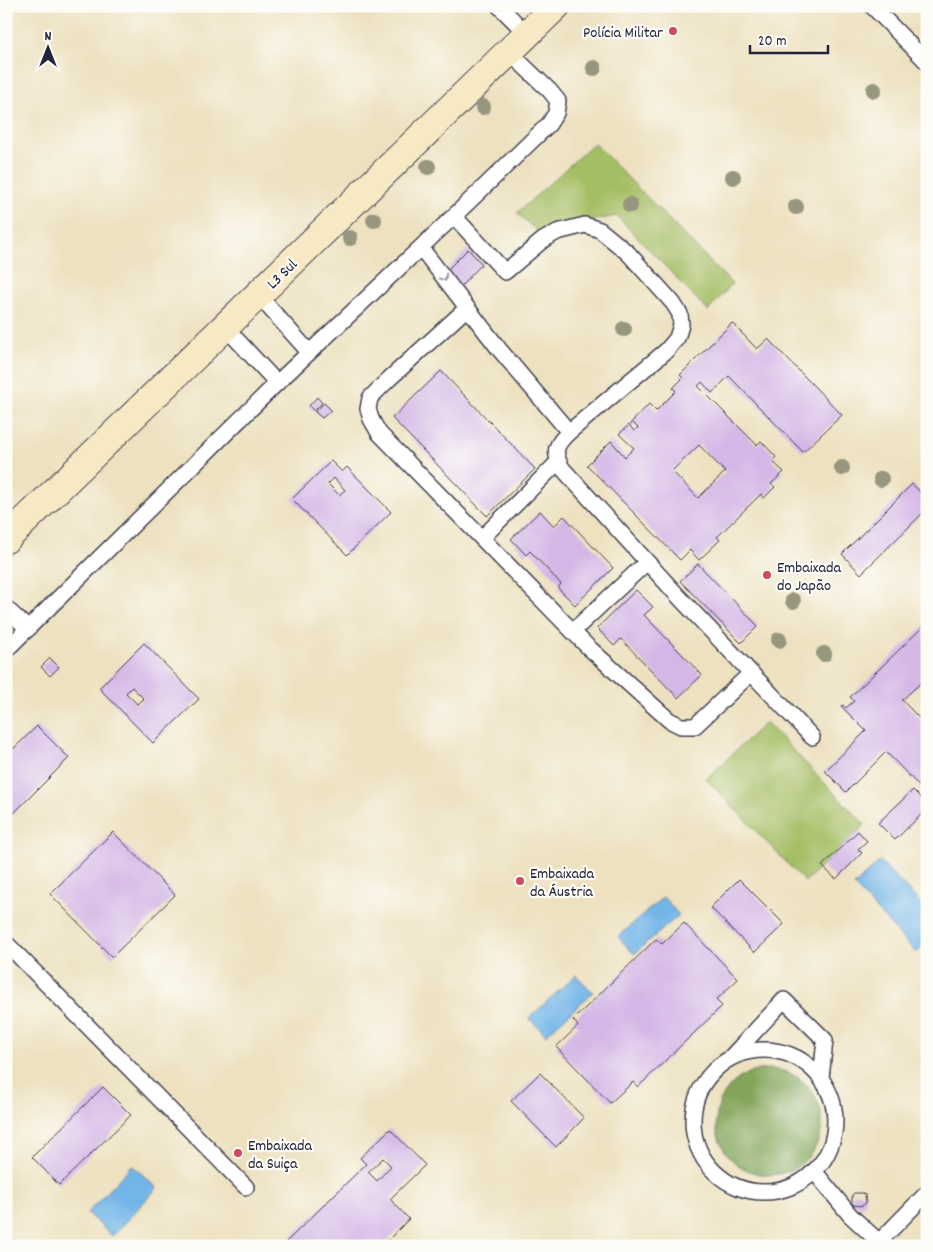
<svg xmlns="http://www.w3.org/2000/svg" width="933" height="1252" font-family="Dekko,sans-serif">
  <rect width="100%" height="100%" fill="#fdfcf7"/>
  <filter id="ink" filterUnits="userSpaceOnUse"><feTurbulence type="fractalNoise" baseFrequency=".02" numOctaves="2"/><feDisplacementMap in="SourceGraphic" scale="10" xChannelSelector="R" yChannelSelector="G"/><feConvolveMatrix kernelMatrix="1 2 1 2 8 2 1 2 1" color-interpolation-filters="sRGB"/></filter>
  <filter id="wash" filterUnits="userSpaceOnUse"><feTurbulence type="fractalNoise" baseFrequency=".0096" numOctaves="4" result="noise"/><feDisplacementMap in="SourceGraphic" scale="20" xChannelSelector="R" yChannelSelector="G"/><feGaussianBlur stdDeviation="1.12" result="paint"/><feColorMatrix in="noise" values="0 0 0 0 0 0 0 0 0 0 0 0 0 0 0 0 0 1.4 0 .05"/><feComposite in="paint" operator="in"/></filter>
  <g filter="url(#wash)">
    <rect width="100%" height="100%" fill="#ede1c0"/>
    <!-- green -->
    <g fill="#a4be64" stroke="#637050">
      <polygon points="594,143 732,284 708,311 617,216 537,231 517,213"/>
      <polygon points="766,722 865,825 805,882 706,779"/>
    </g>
    <!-- forest -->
    <circle fill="#83a55a" stroke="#52644a" cx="769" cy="1122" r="53"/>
    <!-- water -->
    <g fill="#72b5e8" stroke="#4a6c92">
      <polygon points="880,861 927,910 927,943 916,953 854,886"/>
      <polygon points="663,897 679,915 634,954 618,937"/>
      <polygon points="576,975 593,992 546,1035 529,1018"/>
      <polygon points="132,1165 157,1188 112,1236 87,1213"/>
    </g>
    <g id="blocks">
      <!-- building -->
      <g fill="#d4b7e6" fill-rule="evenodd">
        <polygon points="468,249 482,264 461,286 447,270"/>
        <path d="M732 323 757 349 768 339 842 415 803 452 729 376 712 393 702 382 698 386 757 445 761 441 776 457 772 461 784 472 771 484 775 487 764 498 761 494 717 537 720 540 699 560 690 550 680 560 587 465 611 441 625 457 634 448 619 434 629 425 634 431 638 428 633 423 631 425 630 424 649 404 656 411 676 391 673 388 683 378 680 375ZM699 445 725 472 698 498 672 471Z"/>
        <polygon points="441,371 535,469 487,516 392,418"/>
        <polygon points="317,397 322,403 314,411 309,406"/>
        <polygon points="324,403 331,410 322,418 315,412"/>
        <path d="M331 461 342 472 347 467 391 512 347 555 292 499ZM334 478 345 490 339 495 328 484Z"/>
        <polygon points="912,484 927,498 927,509 861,574 842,554"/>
        <polygon points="540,511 554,526 564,516 613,568 575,605 558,588 561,584 530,551 526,555 511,539"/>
        <polygon points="698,564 758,626 741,643 680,581"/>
        <polygon points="636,590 653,607 644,615 702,675 678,698 621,639 614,646 597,628"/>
        <polygon points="927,623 927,681 925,679 902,700 919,718 927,711 927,794 886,752 846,792 825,771 866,731 841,706 843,705 846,708 854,701 850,697"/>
        <path d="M144 643 199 699 153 743 99 688ZM132 687 144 699 137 704 126 693Z"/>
        <polygon points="50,658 59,667 50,676 41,667"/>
        <polygon points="37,726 69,758 6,821 6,756"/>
        <polygon points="913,790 927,804 927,809 895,840 878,823"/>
        <polygon points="858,831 867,841 858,849 862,853 836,879 822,866"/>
        <polygon points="113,832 175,895 112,957 50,894"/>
        <polygon points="739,879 784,924 756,951 754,952 711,908 712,906"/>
        <polygon points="684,923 738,979 716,1000 722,1006 638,1087 633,1082 610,1103 556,1047 578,1026 573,1020 656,939 662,944"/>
        <polygon points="540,1073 584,1118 556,1147 511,1101"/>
        <polygon points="103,1087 131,1115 59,1185 32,1157"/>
        <path d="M390 1129 425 1165 390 1199 409 1219 382 1246H282L366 1164 360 1158ZM383 1158 391 1166 377 1181 368 1172Z"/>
        <polygon points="854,1193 863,1193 865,1195 866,1203 862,1206 854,1205 852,1203 852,1195"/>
      </g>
    </g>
  </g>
  <g filter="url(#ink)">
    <use href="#blocks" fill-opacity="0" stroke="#403f4f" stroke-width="1"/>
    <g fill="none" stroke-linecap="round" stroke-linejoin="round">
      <defs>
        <g id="lane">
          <polyline points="499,6 527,34"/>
          <polyline points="872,6 927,62"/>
          <path d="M454 216 505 272 543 240 557 232 585 225 600 230 628 253 673 303 680 314 681 325 677 338 666 351 569 432C556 445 552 450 562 468L679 597 812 737"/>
          <polyline points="421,248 499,349 569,432"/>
          <polyline points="258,295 309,352"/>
          <polyline points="466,309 389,379 370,398 368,409 371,419 379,433 588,647 669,720 681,726 695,726 751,673"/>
          <polyline points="225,327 277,383"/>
          <polyline points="482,538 558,462"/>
          <polyline points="6,608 28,629"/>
          <polyline points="573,631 647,562"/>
          <polyline points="6,650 277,383 454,216 549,124 556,113 558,101 550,91 509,52"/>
          <polyline points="6,943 246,1187"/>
          <circle cx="764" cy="1121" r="71"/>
          <polyline points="731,1057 784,1000 825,1040 821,1078"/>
          <polyline points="814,1171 850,1215 879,1242"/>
          <polyline points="875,1246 927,1193"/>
        </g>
        <polyline id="secondary" points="6,539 556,6"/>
      </defs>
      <!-- lane casing -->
      <use href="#lane" stroke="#403f4f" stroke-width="18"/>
      <!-- secondary casing -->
      <use href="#secondary" stroke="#403f4f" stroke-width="30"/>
      <!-- lane -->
      <use href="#lane" stroke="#fff" stroke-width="15"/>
      <!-- secondary -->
      <use href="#secondary" stroke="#f7e9c3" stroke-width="28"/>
    </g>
    <!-- trees -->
    <g fill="#97967f">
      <circle cx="594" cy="68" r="8"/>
      <circle cx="874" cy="90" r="8"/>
      <circle cx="483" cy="107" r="8"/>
      <circle cx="428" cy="167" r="8"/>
      <circle cx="733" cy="177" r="8"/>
      <circle cx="630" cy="205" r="8"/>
      <circle cx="796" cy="207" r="8"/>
      <circle cx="374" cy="220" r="8"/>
      <circle cx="350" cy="238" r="8"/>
      <circle cx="624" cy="329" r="8"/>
      <circle cx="842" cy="468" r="8"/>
      <circle cx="881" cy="479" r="8"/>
      <circle cx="793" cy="601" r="8"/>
      <circle cx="779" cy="640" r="8"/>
      <circle cx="824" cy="654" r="8"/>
    </g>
    <!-- one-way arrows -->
    <defs><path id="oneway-chevron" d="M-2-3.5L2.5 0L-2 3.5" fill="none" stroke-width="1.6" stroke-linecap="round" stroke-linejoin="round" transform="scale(1.25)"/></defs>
    <use stroke="#9c9ca7" href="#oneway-chevron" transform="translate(444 278) rotate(54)"/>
  </g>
  <!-- markers -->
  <g fill="#d1495b" stroke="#fdfcf7" stroke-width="2">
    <circle cx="673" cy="31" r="5"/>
    <circle cx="767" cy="575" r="5"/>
    <circle cx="520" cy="881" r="5"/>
    <circle cx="238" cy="1153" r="5"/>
  </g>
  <g text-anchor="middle" stroke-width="4.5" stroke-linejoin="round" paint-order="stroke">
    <!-- poi labels -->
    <g font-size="16" fill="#22223b" stroke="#fdfcf7" text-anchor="start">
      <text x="663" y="37" text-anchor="end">Polícia Militar</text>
      <text x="777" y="572">Embaixada<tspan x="777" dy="18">do Japão</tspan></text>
      <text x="530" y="878">Embaixada<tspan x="530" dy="18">da Áustria</tspan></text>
      <text x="248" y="1150">Embaixada<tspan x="248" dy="18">da Suiça</tspan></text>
    </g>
    <!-- street labels -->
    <g font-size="16" fill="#22223b" stroke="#fdfcf7">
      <text transform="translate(281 273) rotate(-44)" y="6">L3 Sul</text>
    </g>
  </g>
  <!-- margin -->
  <rect width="933" height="1252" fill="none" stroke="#fdfcf7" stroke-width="25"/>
  <!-- north arrow -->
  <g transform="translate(48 48)" stroke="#fdfcf7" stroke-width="4" paint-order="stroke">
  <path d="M0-4L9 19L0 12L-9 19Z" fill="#22223b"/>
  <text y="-8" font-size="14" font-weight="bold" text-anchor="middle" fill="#22223b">N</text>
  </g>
  <!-- scale -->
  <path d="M750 45v8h78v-8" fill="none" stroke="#22223b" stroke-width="2.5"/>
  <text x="758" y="45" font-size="15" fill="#22223b" stroke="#fdfcf7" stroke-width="4" paint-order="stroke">20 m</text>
</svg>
